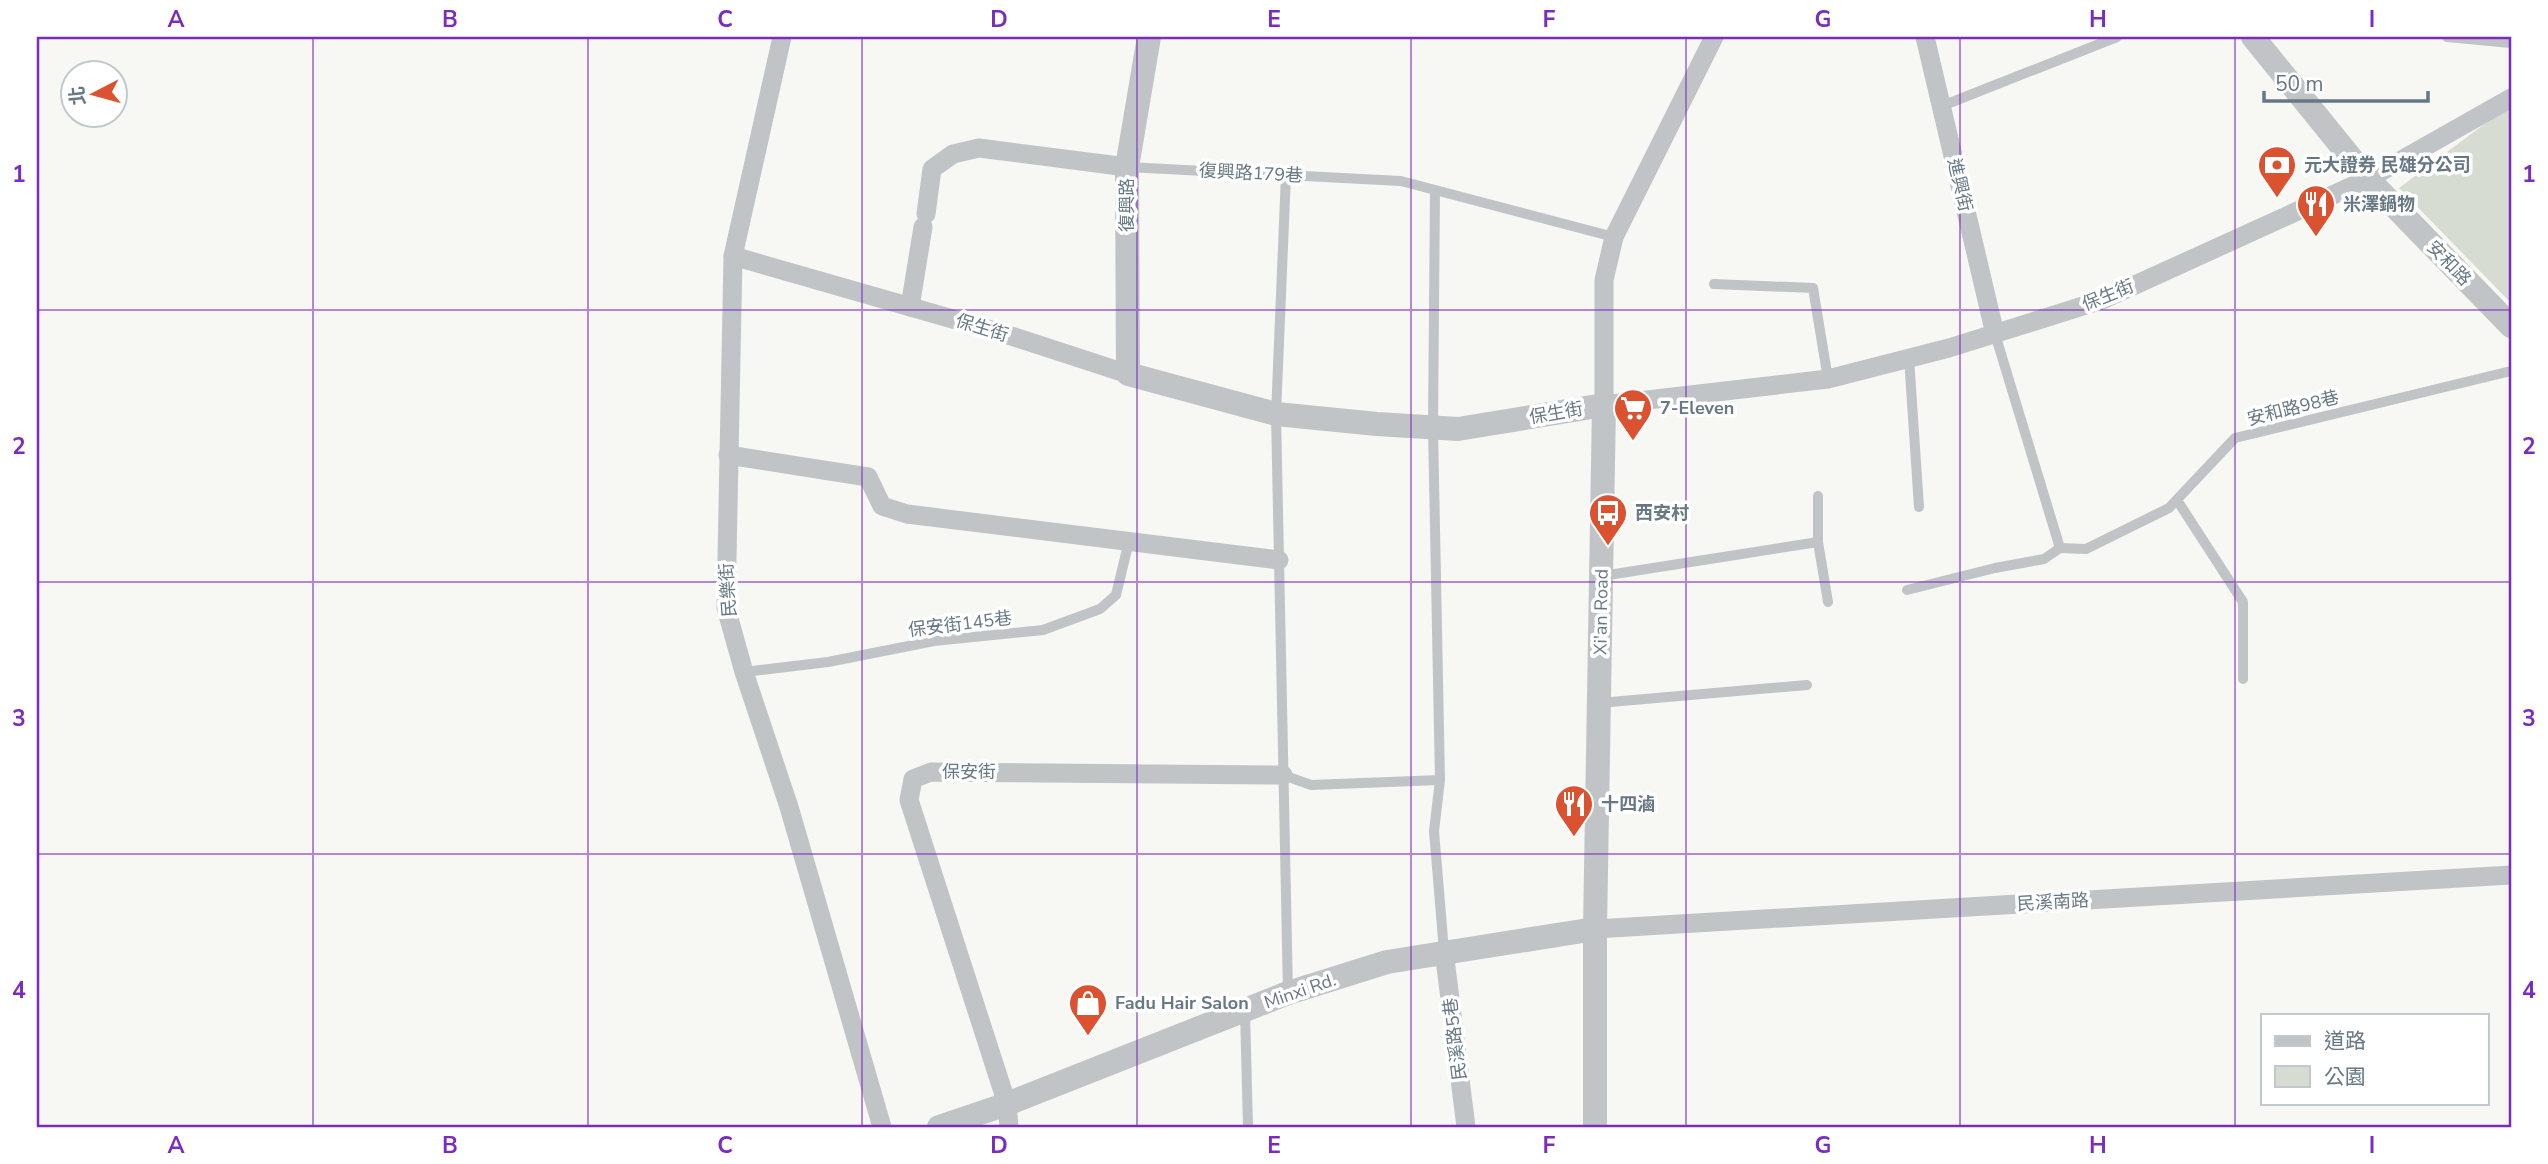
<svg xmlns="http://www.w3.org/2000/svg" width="2548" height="1164" font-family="'Nunito Sans','Noto Sans TC',sans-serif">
  <rect width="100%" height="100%" fill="#f7f7f4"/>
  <!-- green -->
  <polygon fill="#d7dcd3" points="2511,104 2511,303 2399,188"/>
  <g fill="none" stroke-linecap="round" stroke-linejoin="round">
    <!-- service -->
    <g stroke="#c0c4c7" stroke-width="10">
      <polyline points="2447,37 2511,43"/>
      <polyline points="1942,106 2117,37"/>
      <polyline points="1127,167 1401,181 1614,237"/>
      <polyline points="1286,175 1276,414 1288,993"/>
      <polyline points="1714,284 1813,288 1828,379"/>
      <polyline points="1995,334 2060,548 2086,549 2169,508 2235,438 2511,371"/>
      <polyline points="1909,358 1919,507"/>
      <polyline points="1818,496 1818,542"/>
      <polyline points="2177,500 2243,602 2243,679"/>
      <polyline points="1602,576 1818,542 1828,602"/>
      <polyline points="1907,590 1995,568 2044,559 2060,548"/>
      <polyline points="744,672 828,662 934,641 1043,630 1100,609 1116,595 1129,541"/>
      <polyline points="1599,703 1807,685"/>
      <polyline points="1283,775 1311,785 1440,780 1433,428 1435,190"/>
      <polyline points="1440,780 1434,831 1444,951"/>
      <polyline points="1245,1011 1248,1127"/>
    </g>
    <!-- minor -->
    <g stroke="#c0c4c7" stroke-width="19">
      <polyline points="782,37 733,256 726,608 744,672 789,807 882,1127"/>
      <polyline points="1714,37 1614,237 1604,280 1604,405 1828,379 1949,348 2102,300 2368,179 2511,98"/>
      <polyline points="1925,37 1995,334"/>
      <polyline points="926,214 932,169 953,154 979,148 1127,167"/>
      <polyline points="733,256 1005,334 1128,374"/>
      <polyline points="910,307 923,227"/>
      <polyline points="728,455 868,477 882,506 907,514 1279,560"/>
      <polyline points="1595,929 2511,875"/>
      <polyline points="1444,951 1466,1127"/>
      <polyline points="1009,1127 1007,1104 909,800 913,779 931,772 1283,775"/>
    </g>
    <!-- tertiary -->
    <g stroke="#c0c4c7" stroke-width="24">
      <polyline points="1149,37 1127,167 1128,374 1276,414 1377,424 1458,429 1604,405 1595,929 1595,1127"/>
      <polyline points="2253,37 2368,179 2511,326"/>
      <polyline points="939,1127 1007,1104 1288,993 1387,962 1595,929"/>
    </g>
  </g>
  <!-- grid -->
  <path fill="none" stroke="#7b2cbf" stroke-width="2" stroke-opacity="0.55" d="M313 37V1127M588 37V1127M862 37V1127M1137 37V1127M1411 37V1127M1686 37V1127M1960 37V1127M2235 37V1127M37 310H2511M37 582H2511M37 854H2511"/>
  <!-- icons -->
  <defs>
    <symbol id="bank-pin" viewBox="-11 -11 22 30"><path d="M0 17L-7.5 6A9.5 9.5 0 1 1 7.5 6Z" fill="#db5230" stroke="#fff"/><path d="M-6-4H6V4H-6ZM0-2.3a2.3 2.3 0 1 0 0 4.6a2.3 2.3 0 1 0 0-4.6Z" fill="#fff"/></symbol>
    <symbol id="restaurant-pin" viewBox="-11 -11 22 30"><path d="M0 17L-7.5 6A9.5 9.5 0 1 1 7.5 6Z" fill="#db5230" stroke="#fff"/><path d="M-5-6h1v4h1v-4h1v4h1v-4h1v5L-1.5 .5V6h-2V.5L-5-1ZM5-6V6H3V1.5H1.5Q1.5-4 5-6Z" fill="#fff"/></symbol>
    <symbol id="supermarket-pin" viewBox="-11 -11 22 30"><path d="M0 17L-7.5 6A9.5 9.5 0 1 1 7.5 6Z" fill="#db5230" stroke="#fff"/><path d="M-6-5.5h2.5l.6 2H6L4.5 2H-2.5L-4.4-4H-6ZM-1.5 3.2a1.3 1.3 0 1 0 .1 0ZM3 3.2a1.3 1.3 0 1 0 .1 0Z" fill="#fff"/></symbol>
    <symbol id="bus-pin" viewBox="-11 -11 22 30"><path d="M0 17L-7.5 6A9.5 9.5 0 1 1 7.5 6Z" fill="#db5230" stroke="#fff"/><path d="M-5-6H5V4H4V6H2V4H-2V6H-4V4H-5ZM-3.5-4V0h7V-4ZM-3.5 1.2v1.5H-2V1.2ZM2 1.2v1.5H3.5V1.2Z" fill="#fff"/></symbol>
    <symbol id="shop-pin" viewBox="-11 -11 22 30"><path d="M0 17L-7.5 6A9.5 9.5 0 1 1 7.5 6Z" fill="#db5230" stroke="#fff"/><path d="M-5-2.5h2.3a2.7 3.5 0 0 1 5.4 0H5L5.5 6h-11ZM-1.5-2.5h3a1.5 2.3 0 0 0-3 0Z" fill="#fff"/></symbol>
  </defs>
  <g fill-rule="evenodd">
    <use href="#bank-pin" x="2255" y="143" width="44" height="60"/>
    <use href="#restaurant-pin" x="2294" y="182" width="44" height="60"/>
    <use href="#supermarket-pin" x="1611" y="386" width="44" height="60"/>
    <use href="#bus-pin" x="1586" y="491" width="44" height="60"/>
    <use href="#restaurant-pin" x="1552" y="782" width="44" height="60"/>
    <use href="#shop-pin" x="1066" y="981" width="44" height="60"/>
  </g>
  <g text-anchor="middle" stroke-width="7" stroke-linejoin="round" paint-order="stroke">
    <!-- poi labels -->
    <g font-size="18" font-weight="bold" fill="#677884" stroke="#fff" text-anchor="start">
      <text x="2304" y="171">元大證券 民雄分公司</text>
      <text x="2343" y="210">米澤鍋物</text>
      <text x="1660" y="414">7-Eleven</text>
      <text x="1635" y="519">西安村</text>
      <text x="1601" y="810">十四滷</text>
      <text x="1115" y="1009">Fadu Hair Salon</text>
    </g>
    <!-- street labels -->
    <g font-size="18" fill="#677884" stroke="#fff">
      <text transform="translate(1251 173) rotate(3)" y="6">復興路179巷</text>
      <text transform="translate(1960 185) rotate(77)" y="6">進興街</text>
      <text transform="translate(1127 205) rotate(-90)" y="6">復興路</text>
      <text transform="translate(2449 263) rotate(46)" y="6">安和路</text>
      <text transform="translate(2108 295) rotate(-22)" y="6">保生街</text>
      <text transform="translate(982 328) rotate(17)" y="6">保生街</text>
      <text transform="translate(2293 408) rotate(-14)" y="6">安和路98巷</text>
      <text transform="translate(1556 413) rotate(-10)" y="6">保生街</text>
      <text transform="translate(728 590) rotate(-94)" y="6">民樂街</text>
      <text transform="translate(1601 612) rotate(-89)" y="6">Xi'an Road</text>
      <text transform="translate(960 624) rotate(-7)" y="6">保安街145巷</text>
      <text x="969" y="778">保安街</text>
      <text transform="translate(2053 902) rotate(-3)" y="6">民溪南路</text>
      <text transform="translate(1300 991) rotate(-19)" y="6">Minxi Rd.</text>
      <text transform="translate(1455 1039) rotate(-97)" y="6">民溪路5巷</text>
    </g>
  </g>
  <!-- border -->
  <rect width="2548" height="1164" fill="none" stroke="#ffffff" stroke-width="77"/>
  <!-- legend -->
  <rect x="2261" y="1014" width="228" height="91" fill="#ffffff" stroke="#c2c9ce" stroke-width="2"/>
  <rect x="2275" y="1036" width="35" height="10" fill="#c0c4c7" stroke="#c2c9ce" stroke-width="2"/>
  <text x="2324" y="1048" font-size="21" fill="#677884">道路</text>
  <rect x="2275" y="1066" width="35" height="21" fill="#d7dcd3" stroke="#c2c9ce" stroke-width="2"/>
  <text x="2324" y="1084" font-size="21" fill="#677884">公園</text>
  <!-- north arrow -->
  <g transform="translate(94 94) rotate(264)"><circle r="33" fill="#ffffff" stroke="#c2c9ce" stroke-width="2"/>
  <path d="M0-5L12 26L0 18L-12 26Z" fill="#db5230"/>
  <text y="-10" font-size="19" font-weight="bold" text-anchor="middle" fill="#677884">北</text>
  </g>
  <!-- scale -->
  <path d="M2264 91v10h164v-10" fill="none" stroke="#677884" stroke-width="3.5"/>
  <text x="2275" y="91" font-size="21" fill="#677884" stroke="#ffffff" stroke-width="5" paint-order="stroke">50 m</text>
  <rect x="38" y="38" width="2472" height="1088" fill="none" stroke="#7b2cbf" stroke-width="2.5"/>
  <g font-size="23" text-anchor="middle" font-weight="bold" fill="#7b2cbf">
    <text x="176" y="27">A</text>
    <text x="450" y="27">B</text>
    <text x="725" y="27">C</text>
    <text x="999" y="27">D</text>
    <text x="1274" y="27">E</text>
    <text x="1549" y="27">F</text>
    <text x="1823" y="27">G</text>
    <text x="2098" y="27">H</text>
    <text x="2372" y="27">I</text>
    <text x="19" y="182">1</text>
    <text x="2529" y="182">1</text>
    <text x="19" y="454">2</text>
    <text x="2529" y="454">2</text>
    <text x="19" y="726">3</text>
    <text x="2529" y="726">3</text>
    <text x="19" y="998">4</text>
    <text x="2529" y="998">4</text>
    <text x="176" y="1153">A</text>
    <text x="450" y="1153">B</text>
    <text x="725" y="1153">C</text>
    <text x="999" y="1153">D</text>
    <text x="1274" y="1153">E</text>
    <text x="1549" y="1153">F</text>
    <text x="1823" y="1153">G</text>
    <text x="2098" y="1153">H</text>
    <text x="2372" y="1153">I</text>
  </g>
</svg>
